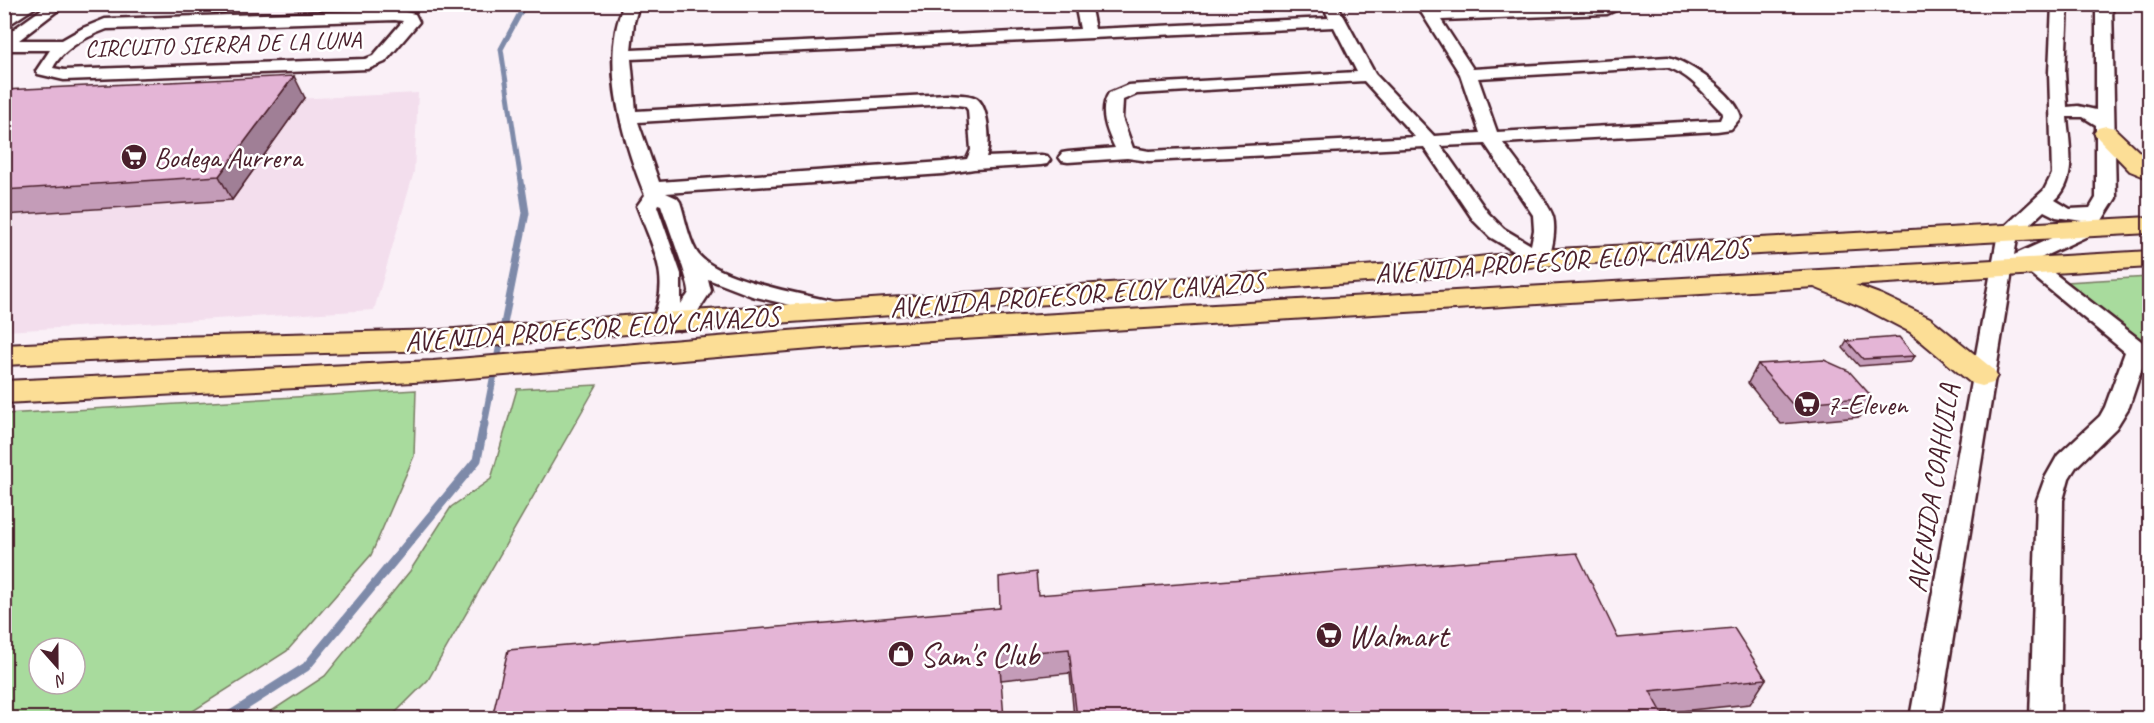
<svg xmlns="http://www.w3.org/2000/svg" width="2154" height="723" font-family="Caveat,sans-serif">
  <rect width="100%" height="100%" fill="#faf0f7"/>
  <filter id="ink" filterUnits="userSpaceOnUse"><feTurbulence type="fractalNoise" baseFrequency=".0167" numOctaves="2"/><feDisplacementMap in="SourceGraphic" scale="12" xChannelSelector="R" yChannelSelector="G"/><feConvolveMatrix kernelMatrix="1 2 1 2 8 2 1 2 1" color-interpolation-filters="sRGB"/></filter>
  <g filter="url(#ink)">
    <!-- built -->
    <polygon fill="#f3deed" points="418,93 414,172 374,310 5,331 5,113"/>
    <!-- green -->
    <g fill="#a8db9d" stroke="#797d64" stroke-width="1.5" fill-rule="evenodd">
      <polygon points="2149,277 2149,351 2067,282"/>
      <polygon points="597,385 428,680 390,718 261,718 325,676 410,571 451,507 491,479 517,389"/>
      <path d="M416 390 414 456 371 555 287 651 182 718H5V414ZM39 648H75V684H39Z"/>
    </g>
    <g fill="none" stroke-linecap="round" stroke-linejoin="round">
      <!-- stream-far2 -->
      <polyline stroke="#7e8aa9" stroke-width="5" points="522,188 501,49 525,4"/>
      <!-- stream-far1 -->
      <polyline stroke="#7e8aa9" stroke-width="7" points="484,425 526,213 522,187"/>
      <!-- stream -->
      <polyline stroke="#7e8aa9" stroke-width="9" points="226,718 306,667 477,460 484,424"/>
      <defs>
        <g id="minor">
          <polygon points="22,4 40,4 4,28 4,16"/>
          <path d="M49 4H66L19 40H62L83 28 105 19 395 10 415 14 419 22 385 62 368 69 64 80 38 74 36 71 50 50H4V36ZM395 20 403 21 373 56 365 59 64 70 53 68C62 49 88 36 107 29Z"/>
          <path d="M624 4H639L634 22 631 50 1080 29 1075 4H1090L1095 29 1329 18 1322 4H1337L1375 74 1434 136 1480 133 1460 74 1416 4H1431L1435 11 1629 4 1607 14 1441 20 1473 69 1668 57C1690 62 1736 95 1741 117L1731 129 1717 131 1503 143C1513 157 1550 204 1553 217 1556 229 1553 252 1546 262L1539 264 1532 262 1490 237 1474 221 1424 147 1149 161 1127 158 1068 162 1062 161 1059 157 1062 153 1068 152 1115 148C1107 132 1098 110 1109 93L1128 85 1357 72 1334 27 631 59 636 111 947 94C955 95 968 94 976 98 989 106 991 145 986 157L1041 155 1047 156 1050 160 1047 164 1041 165 974 169 943 174 666 193 677 198 680 202C685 217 688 237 696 251 713 281 815 296 848 305L851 310 848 315 840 317 752 296 708 279 711 291 687 328 679 330 670 326 662 329 654 327 651 322C673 279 652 247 637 206L645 195C623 141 599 61 624 4ZM1667 67C1691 75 1706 96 1723 113L1720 120 1497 132 1478 78ZM1364 81 1415 137 1149 151 1133 148 1122 118 1123 100 1137 94ZM947 104 965 106 968 110 971 150 967 159 943 162 659 182 638 122ZM1485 144 1533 215 1534 230 1531 245 1504 229 1488 213 1441 146ZM658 204 661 205C665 217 691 286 689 292 688 296 683 300 681 304V274L657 206Z"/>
          <path d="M2052 4H2068L2065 72 2067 107 2078 106 2096 110V4H2112L2116 198 2094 233 2034 261 2041 263 2145 344 2150 349V366L2143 365 2129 407 2116 428 2076 467 2069 478 2063 500 2060 718H2030L2037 500 2045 478 2058 455 2100 416 2105 407 2125 352 2027 271 2025 265 2012 271 1940 718H1910L1998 233 2044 190 2052 174 2049 72ZM2067 117H2083L2096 125V198L2090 208 2070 209 2055 200C2078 180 2069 145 2067 117ZM2044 211 2056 217 2082 221 2080 225 2014 255 2018 235Z"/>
        </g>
        <g id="major">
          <polygon points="2106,126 2114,128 2150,162 2150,179 2130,171 2098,138 2094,133 2098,128"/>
          <polygon points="2150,217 2150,233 1539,266 1452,276 662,331 441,350 173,357 4,365 4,345 173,337 441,330 662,313 1452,260 1539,250"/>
          <polygon points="2150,251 2150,267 1855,285 1882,295 1930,318 1993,369 1997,376 1993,383 1982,386 1971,383 1910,332 1862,307 1814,287 848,346 433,381 4,403 4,381 433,361 848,326"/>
        </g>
      </defs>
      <!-- minor casing -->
      <use href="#minor" stroke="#4a1f2b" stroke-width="5"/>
      <!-- major casing -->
      <use href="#major" stroke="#4a1f2b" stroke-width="4"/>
      <!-- minor -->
      <use href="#minor" fill="#fff" fill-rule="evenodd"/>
      <!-- major -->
      <use href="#major" fill="#fcde96" fill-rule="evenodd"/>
    </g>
    <!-- wall -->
    <g fill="#c49cb8" stroke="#4a1f2b" stroke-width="1.5">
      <polygon points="2150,26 2150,64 2148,63 2146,30"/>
      <polygon points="4,90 305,98 232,200 4,215"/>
      <polygon points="1847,341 1915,356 1911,362 1859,366 1843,348"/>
      <polygon points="1758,364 1872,397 1860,417 1781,424 1748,383"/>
      <polygon points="1038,595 1618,638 1766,679 1750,704 1662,713 1665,718 1074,718 1070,673 1001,680 492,718 1000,608"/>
    </g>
    <!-- shaded-wall -->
    <polygon fill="#a07f96" stroke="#4a1f2b" stroke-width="1.5" points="294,76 305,98 232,200 219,176"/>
    <!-- building -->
    <g fill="#e4b5d6" stroke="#4a1f2b" stroke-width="1.5">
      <polygon points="294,76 219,176 4,190 4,90"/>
      <polygon points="1899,337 1915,356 1863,359 1847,341"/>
      <polygon points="1824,360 1849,371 1872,397 1792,404 1758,364"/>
      <polygon points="1577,553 1618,638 1734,628 1766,679 1650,691 1665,718 1077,718 1069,649 999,655 1004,718 492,718 508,650 1000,608 999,577 1036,572 1038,595"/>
    </g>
  </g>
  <!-- icons -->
  <defs>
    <symbol id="supermarket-disc" viewBox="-11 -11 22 22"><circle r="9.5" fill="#4a1f2b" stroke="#fff"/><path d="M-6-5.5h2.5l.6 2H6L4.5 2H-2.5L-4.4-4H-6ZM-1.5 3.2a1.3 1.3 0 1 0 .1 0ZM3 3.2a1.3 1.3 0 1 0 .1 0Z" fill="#fff"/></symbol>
    <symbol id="shop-disc" viewBox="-11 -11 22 22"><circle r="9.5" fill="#4a1f2b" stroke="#fff"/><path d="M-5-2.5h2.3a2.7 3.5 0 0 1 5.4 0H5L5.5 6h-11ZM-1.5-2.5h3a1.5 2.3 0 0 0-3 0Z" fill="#fff"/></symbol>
  </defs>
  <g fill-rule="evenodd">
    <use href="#supermarket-disc" x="119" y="142" width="30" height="30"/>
    <use href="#supermarket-disc" x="1792" y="389" width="30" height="30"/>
    <use href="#supermarket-disc" x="1314" y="620" width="30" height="30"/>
    <use href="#shop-disc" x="886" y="639" width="30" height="30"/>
  </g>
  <g text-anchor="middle" stroke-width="5" stroke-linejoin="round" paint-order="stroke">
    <!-- far-street labels -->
    <g font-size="24" fill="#4a1f2b" stroke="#fff">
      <text transform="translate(223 44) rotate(-2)" y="8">CIRCUITO SIERRA DE LA LUNA</text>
    </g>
    <!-- poi labels -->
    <g font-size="28" fill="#4a1f2b" stroke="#fff" text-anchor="start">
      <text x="154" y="167">Bodega Aurrera</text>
      <text x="1826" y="414">7-Eleven</text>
    </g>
    <!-- street labels -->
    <g font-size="28" fill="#4a1f2b" stroke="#fff">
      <text transform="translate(1562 260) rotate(-4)" y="10">AVENIDA PROFESOR ELOY CAVAZOS</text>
      <text transform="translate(1077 294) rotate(-4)" y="10">AVENIDA PROFESOR ELOY CAVAZOS</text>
      <text transform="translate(592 328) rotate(-4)" y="10">AVENIDA PROFESOR ELOY CAVAZOS</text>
      <text transform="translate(1932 488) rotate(-81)" y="10">AVENIDA COAHUILA</text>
    </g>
    <!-- near-poi labels -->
    <g font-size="33" fill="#4a1f2b" stroke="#fff" text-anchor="start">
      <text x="1348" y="647">Walmart</text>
      <text x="920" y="666">Sam's Club</text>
    </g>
  </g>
  <!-- margin -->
  <rect width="2154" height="723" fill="none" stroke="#fff" stroke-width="24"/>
  <rect x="12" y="12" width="2130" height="699" fill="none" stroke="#4a1f2b" stroke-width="2" filter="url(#ink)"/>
  <!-- north arrow -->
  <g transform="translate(57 666) rotate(159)"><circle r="28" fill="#ffffff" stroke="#b7a5aa" stroke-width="1.5"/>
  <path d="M0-4.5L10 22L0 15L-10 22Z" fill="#4a1f2b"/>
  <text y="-9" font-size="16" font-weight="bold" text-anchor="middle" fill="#4a1f2b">N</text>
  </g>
</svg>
